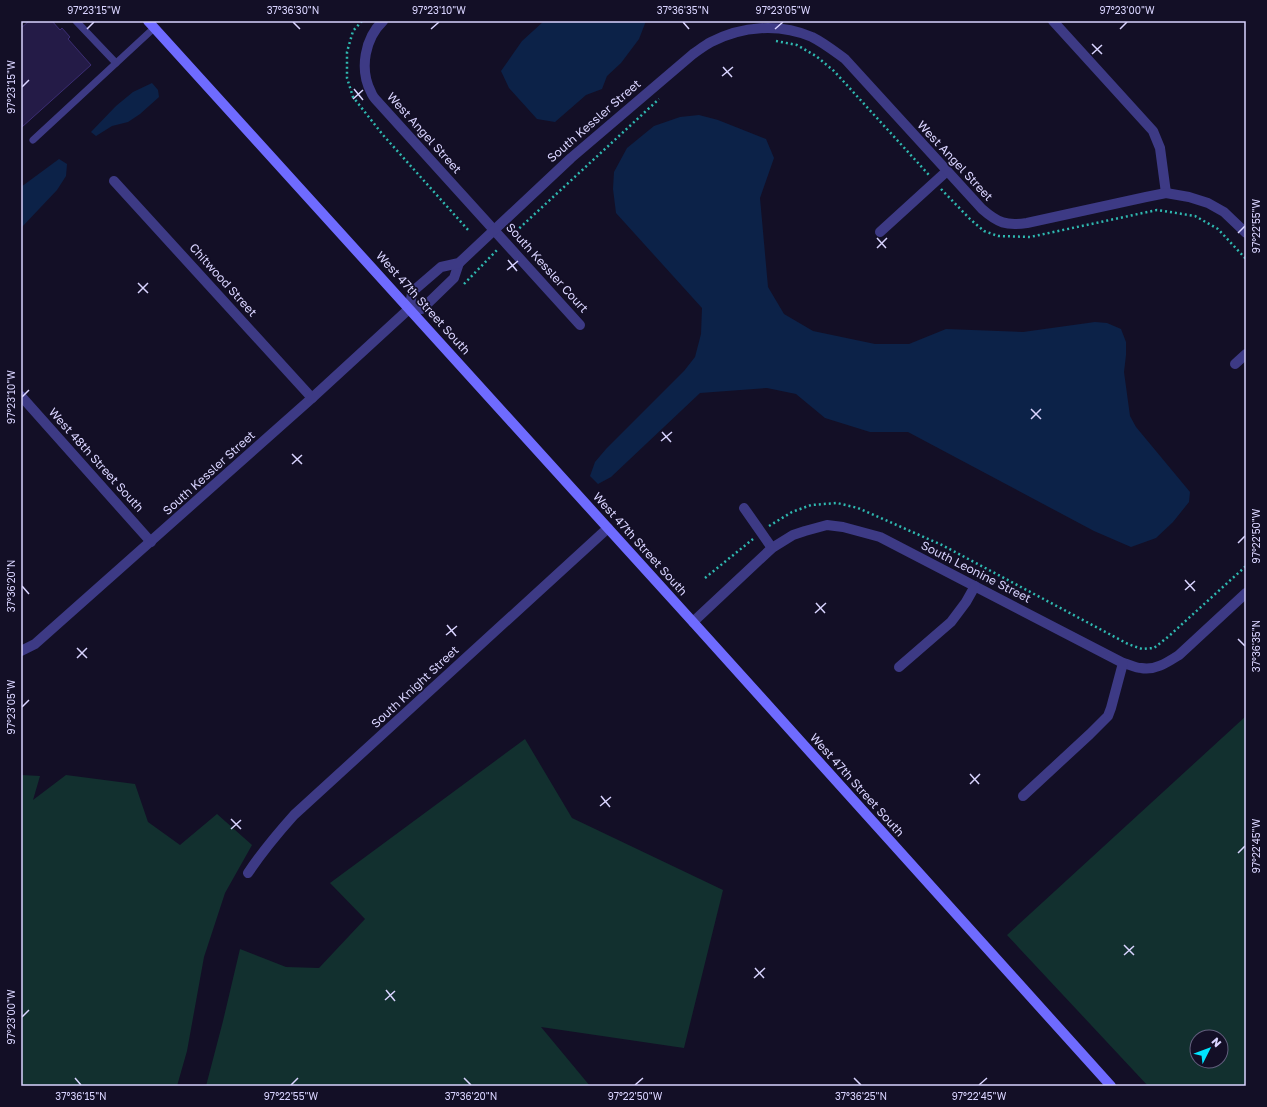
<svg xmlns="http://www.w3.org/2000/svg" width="1267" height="1107" font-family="'Golos Text',sans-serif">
  <rect width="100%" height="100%" fill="#130f26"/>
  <!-- green -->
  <g fill="#12302f" fill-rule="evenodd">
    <path d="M1246 716V1086H1148L1007 935ZM1197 1037H1221V1061H1197Z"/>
    <polygon points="525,739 572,818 723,890 684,1048 541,1027 590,1086 206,1086 223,1021 240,949 286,967 319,968 365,919 330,883"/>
    <polygon points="21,775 40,776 33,800 66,775 135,784 148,822 180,845 217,814 252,845 225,893 204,957 187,1051 177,1086 21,1086"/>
  </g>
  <!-- water -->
  <g fill="#0c2248">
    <polygon points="544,21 646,21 639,39 621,63 607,76 602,89 586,95 555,122 537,119 509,88 501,71 522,41"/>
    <polygon points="152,83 158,90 159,97 140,114 128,122 112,126 96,136 91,132 116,106 133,92"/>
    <polygon points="699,115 718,120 766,139 774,158 760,198 768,287 784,314 813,331 875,344 909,344 946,329 1023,332 1095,322 1107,323 1121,329 1126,342 1126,355 1124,372 1130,416 1136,427 1190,492 1189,502 1173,522 1156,538 1131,547 1094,531 908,432 870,432 825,418 796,394 767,388 700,393 611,477 598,484 590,476 595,462 606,449 684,371 695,357 701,334 702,308 616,213 613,189 614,172 627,148 654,126 680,117"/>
    <polygon points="59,159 67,164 66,176 57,190 21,228 21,187"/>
  </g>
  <!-- building -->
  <polygon fill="#241b47" stroke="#3b2d73" points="29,21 52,21 60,30 62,28 70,37 68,39 91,65 22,127 21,28"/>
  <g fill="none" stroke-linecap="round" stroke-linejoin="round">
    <!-- path -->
    <g stroke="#2fb8b0" stroke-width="2.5" stroke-dasharray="2 3" stroke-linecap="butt">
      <polyline points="362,21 353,31 347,52 347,78 353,97 383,135 469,231"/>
      <polyline points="776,41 797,45 816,56 834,71 929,175"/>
      <polyline points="941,189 970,219 984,231 998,236 1030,237 1157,210 1195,216 1218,229 1246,259"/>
      <polyline points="512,235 659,99"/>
      <polyline points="464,284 498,249"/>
      <polyline points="769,526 792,512 811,505 837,503 858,508 942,545 1128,644 1142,649 1154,648 1169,636 1246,566"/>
      <polyline points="705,578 753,539"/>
    </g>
    <!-- lane -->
    <g stroke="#3d3a85" stroke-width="7">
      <polyline points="76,21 116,63"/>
      <polyline points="33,140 154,28"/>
    </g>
    <!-- street -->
    <g stroke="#3d3a85" stroke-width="10">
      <path d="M383 21C365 38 359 69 371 92 372 95 375 99 378 102L580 325"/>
      <polyline points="1053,21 1153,131 1160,148 1166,193"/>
      <polyline points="114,181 312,398"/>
      <polyline points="880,232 947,171"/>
      <polyline points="410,308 422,309 454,278 459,263"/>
      <polyline points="1235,364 1246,354"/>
      <polyline points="21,396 151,542"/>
      <polyline points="744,508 772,548"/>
      <path d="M693 622 772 548 793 535 805 531 827 525 843 527 880 537 1123 663C1129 664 1135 668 1141 668 1155 671 1168 662 1179 655L1246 593"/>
      <path d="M21 651 35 644 312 398 410 308 412 292 441 267 459 263 571 158 693 54C699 50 705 45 711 42 742 26 779 23 812 37 824 43 834 51 845 59L982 209C998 223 1006 226 1027 223L1146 197 1166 193 1189 197 1208 203 1224 212 1246 233"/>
      <polyline points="899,667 951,622 966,602 975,586"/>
      <polyline points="1023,796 1090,734 1108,716 1111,708 1123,663"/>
      <path d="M248 873C262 852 277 834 294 815L608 528"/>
    </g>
    <!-- secondary -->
    <polyline stroke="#6f6bff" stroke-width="10" points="148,21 693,622 1111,1086"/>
  </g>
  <!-- ticks -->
  <path fill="none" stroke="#d9d4ff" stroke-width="1.5" d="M293 22 300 29M683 22 689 29M87 29 94 22M431 29 439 22M775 29 783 22M1120 29 1127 22M1092 44 1102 54M1092 54 1102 45M723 67 732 77M722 76 733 67M22 87 29 80M354 89 363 100M353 99 363 90M1238 233 1245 226M877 238 886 248M877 248 887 238M508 260 517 271M507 270 518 261M138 283 148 293M138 293 148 283M22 397 29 390M1031 409 1041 419M1031 419 1041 409M662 432 671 442M661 441 672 432M292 454 302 464M292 464 302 455M1238 543 1245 536M1185 580 1195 591M22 586 29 594M1185 590 1195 581M816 603 825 613M815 613 826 603M447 625 456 636M446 635 457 626M1238 639 1245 646M77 648 87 658M77 658 87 648M22 707 29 700M970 774 979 784M970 784 980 774M601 796 610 807M600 806 611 797M231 819 241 829M231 829 241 820M1238 853 1245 846M1124 945 1134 955M1124 955 1134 946M755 968 764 978M754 978 765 968M386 990 395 1001M385 1000 395 991M22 1017 29 1010M75 1078 81 1085M464 1078 471 1085M854 1078 861 1085M291 1085 298 1078M635 1085 643 1078M979 1085 987 1078"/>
  <g text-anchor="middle" stroke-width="3.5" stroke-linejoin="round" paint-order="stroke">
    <!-- street labels -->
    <g font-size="12" fill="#d9d4ff" stroke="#130f26">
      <text transform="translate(594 121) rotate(-41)" y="4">South Kessler Street</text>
      <text transform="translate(424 133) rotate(48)" y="4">West Angel Street</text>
      <text transform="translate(955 161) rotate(47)" y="4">West Angel Street</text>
      <text transform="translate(547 268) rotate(48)" y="4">South Kessler Court</text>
      <text transform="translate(223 280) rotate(48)" y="4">Chitwood Street</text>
      <text transform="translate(423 303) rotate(48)" y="4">West 47th Street South</text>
      <text transform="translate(96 460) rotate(48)" y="4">West 48th Street South</text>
      <text transform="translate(209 473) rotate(-42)" y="4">South Kessler Street</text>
      <text transform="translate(640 544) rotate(48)" y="4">West 47th Street South</text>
      <text transform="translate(976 572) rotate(27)" y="4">South Leonine Street</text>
      <text transform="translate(415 687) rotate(-43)" y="4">South Knight Street</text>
      <text transform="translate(857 785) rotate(48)" y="4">West 47th Street South</text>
    </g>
  </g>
  <!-- border -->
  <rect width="1267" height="1107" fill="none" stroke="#130f26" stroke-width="44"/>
  <!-- north arrow -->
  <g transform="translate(1209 1049) rotate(48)"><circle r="19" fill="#130f26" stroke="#625e7d"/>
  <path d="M0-3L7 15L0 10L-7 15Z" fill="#00e5ff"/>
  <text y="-6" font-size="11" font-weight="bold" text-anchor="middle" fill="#d9d4ff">N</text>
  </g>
  <rect x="22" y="22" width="1223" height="1063" fill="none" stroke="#d9d4ff" stroke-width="1.5"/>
  <g font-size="10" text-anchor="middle" fill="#d9d4ff">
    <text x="94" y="14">97°23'15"W</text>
    <text x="293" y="14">37°36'30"N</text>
    <text x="439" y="14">97°23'10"W</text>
    <text x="683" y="14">37°36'35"N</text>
    <text x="783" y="14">97°23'05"W</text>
    <text x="1127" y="14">97°23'00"W</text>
    <text transform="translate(11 87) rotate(-90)" y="4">97°23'15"W</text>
    <text transform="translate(1256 226) rotate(-90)" y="4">97°22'55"W</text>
    <text transform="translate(11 397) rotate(-90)" y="4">97°23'10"W</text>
    <text transform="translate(1256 536) rotate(-90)" y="4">97°22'50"W</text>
    <text transform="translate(11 586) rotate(-90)" y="4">37°36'20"N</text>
    <text transform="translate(1256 646) rotate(-90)" y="4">37°36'35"N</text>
    <text transform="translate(11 707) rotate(-90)" y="4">97°23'05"W</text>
    <text transform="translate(1256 846) rotate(-90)" y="4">97°22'45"W</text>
    <text transform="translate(11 1017) rotate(-90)" y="4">97°23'00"W</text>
    <text x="81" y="1100">37°36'15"N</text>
    <text x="291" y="1100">97°22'55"W</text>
    <text x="471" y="1100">37°36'20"N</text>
    <text x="635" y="1100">97°22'50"W</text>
    <text x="861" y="1100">37°36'25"N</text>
    <text x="979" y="1100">97°22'45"W</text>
  </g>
</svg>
